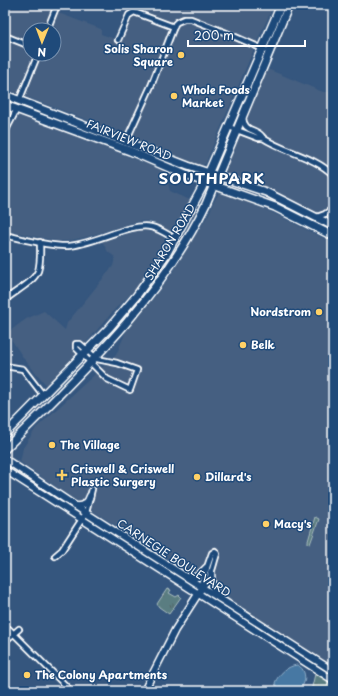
<svg xmlns="http://www.w3.org/2000/svg" width="338" height="696" font-family="'Playpen Sans',sans-serif">
  <defs>
    <pattern id="grass-tufts" width="24" height="20" patternUnits="userSpaceOnUse"><rect width="24" height="20" fill="#5a7d81"/><path d="M3 7l-1-3M5 7V3M7 7l1-3M15 17l-1-3M17 17v-4M19 17l1-3" fill="none" stroke="#536466"/></pattern>
  </defs>
  <rect width="100%" height="100%" fill="#35567e"/>
  <filter id="ink" filterUnits="userSpaceOnUse"><feTurbulence type="fractalNoise" baseFrequency=".025" numOctaves="2"/><feDisplacementMap in="SourceGraphic" scale="8" xChannelSelector="R" yChannelSelector="G"/><feConvolveMatrix kernelMatrix="1 2 1 2 8 2 1 2 1" color-interpolation-filters="sRGB"/></filter>
  <g filter="url(#ink)">
    <!-- built -->
    <g fill="#445f81" fill-rule="evenodd">
      <path d="M5 5H49L48 9 101 29V34L118 40 127 16 138 13 140 5H234L245 9 247 5H274L259 37 207 160 205 164 202 165H198L136 139 128 134 119 130 117 131 5 89ZM30 30H54V54H30Z"/>
      <polygon points="265,68 323,92 333,92 333,222 277,193 229,176 226,171 225,166"/>
      <polygon points="5,108 165,171 170,191 190,200 174,231 170,232 151,222 142,221 132,223 90,236 68,241 56,241 5,230"/>
      <polygon points="219,193 231,195 271,212 333,243 333,669 184,568 69,496 20,462 23,448 36,428 116,355 126,331 151,301 170,276 210,212 213,203"/>
      <polygon points="141,230 154,232 167,240 167,243 141,284 116,308 48,387 24,359 7,333 26,319 44,311 65,330 67,323 113,266 115,257 108,252 102,241"/>
    </g>
    <!-- grass -->
    <g fill="url(#grass-tufts)" stroke="#acbec0">
      <polygon points="315,517 319,519 310,544 308,543 308,541"/>
      <polygon points="167,589 171,590 169,593 176,597 179,595 181,597 169,614 159,607 157,604"/>
      <polygon points="315,674 318,675 333,685 333,691 311,691"/>
    </g>
    <!-- water -->
    <path fill="#4678a3" stroke="#90aec8" d="M297 665C308 669 307 688 296 690 292 691 285 688 281 687L277 688 275 683C278 674 288 666 297 665Z"/>
    <g fill="none" stroke-linecap="round" stroke-linejoin="round">
      <defs>
        <g id="minor">
          <polyline points="47,30 57,5"/>
          <polyline points="5,36 30,46"/>
          <polyline points="118,40 129,15 134,12 174,27"/>
          <polyline points="19,101 38,54"/>
          <path d="M229 127 258 138H263C258 128 244 133 243 118"/>
          <polyline points="5,132 17,109"/>
          <path d="M263 138C284 152 316 157 333 175"/>
          <polyline points="125,143 151,86 175,24 177,22 184,19 191,19 224,32 270,52"/>
          <polyline points="317,217 325,214 333,209"/>
          <polyline points="330,224 333,216"/>
          <path d="M5 235C23 239 50 247 68 246 92 245 131 222 151 227 160 229 168 235 176 239"/>
          <path d="M5 300C15 291 33 283 38 271 41 262 40 251 40 242"/>
          <polygon points="76,344 80,344 97,359 117,363 137,370 130,390 107,379 76,348"/>
          <polyline points="5,366 23,369 43,395"/>
          <path d="M215 551 217 554C213 564 211 582 201 588V584L212 553Z"/>
          <polyline points="55,556 62,550 86,513 92,489"/>
          <polyline points="9,629 71,691"/>
          <polyline points="5,641 19,629"/>
        </g>
        <g id="tertiary">
          <polyline points="5,459 86,513 333,671"/>
          <polyline points="5,470 333,680"/>
          <path d="M74 506C82 507 88 503 90 496"/>
          <polyline points="211,572 212,586 219,598"/>
          <polyline points="186,577 197,577 206,568"/>
          <polyline points="144,691 175,630 200,591"/>
        </g>
        <g id="secondary">
          <polyline points="5,95 188,166 266,192 333,226"/>
          <polyline points="5,105 130,151 188,176 275,207 333,236"/>
          <polyline points="5,434 110,327 137,295 167,253 202,188 281,5"/>
          <path d="M5 449C80 374 160 300 206 204L289 5"/>
        </g>
      </defs>
      <!-- minor casing -->
      <use href="#minor" stroke="#fff" stroke-width="8"/>
      <!-- tertiary casing -->
      <use href="#tertiary" stroke="#fff" stroke-width="9"/>
      <!-- secondary casing -->
      <use href="#secondary" stroke="#fff" stroke-width="10"/>
      <!-- minor -->
      <use href="#minor" stroke="#1f4a7a" stroke-width="4.5"/>
      <!-- tertiary -->
      <use href="#tertiary" stroke="#1f4a7a" stroke-width="6"/>
      <!-- secondary -->
      <use href="#secondary" stroke="#1f4a7a" stroke-width="7"/>
    </g>
  </g>
  <!-- markers -->
  <g fill="#ffd166" stroke="#1f4a7a" stroke-width="1.5">
    <circle cx="181" cy="55" r="4"/>
    <circle cx="174" cy="96" r="4"/>
    <circle cx="319" cy="312" r="4"/>
    <circle cx="243" cy="345" r="4"/>
    <circle cx="52" cy="445" r="4"/>
    <path d="M60 469h4v4h4v4h-4v4h-4v-4h-4v-4h4z"/>
    <circle cx="197" cy="477" r="4"/>
    <circle cx="266" cy="524" r="4"/>
    <circle cx="27" cy="675" r="4"/>
  </g>
  <g text-anchor="middle" stroke-width="3" stroke-linejoin="round" paint-order="stroke">
    <!-- poi labels -->
    <g font-size="11" font-weight="bold" fill="#fff" stroke="#1f4a7a" text-anchor="start">
      <text x="173" y="53" text-anchor="end">Solis Sharon<tspan x="173" dy="13">Square</tspan></text>
      <text x="182" y="94">Whole Foods<tspan x="182" dy="13">Market</tspan></text>
      <text x="311" y="316" text-anchor="end">Nordstrom</text>
      <text x="251" y="349">Belk</text>
      <text x="60" y="449">The Village</text>
      <text x="71" y="473">Criswell &amp; Criswell<tspan x="71" dy="13">Plastic Surgery</tspan></text>
      <text x="205" y="481">Dillard's</text>
      <text x="274" y="528">Macy's</text>
      <text x="35" y="679">The Colony Apartments</text>
    </g>
    <!-- street labels -->
    <g font-size="11" fill="#fff" stroke="#1f4a7a">
      <text transform="translate(129 140) rotate(22)" y="4">FAIRVIEW ROAD</text>
      <text transform="translate(170 242) rotate(-59)" y="4">SHARON ROAD</text>
      <text transform="translate(174 558) rotate(33)" y="4">CARNEGIE BOULEVARD</text>
    </g>
    <!-- district labels -->
    <g font-size="15" font-weight="bold" letter-spacing="1" fill="#fff" stroke="#1f4a7a">
      <text x="212" y="184">SOUTHPARK</text>
    </g>
  </g>
  <!-- margin -->
  <rect width="338" height="696" fill="none" stroke="#1f4a7a" stroke-width="20"/>
  <rect x="10" y="10" width="318" height="676" fill="none" stroke="#fff" stroke-width="1.5" filter="url(#ink)"/>
  <!-- north arrow -->
  <g transform="translate(42 42) rotate(181)"><circle r="19" fill="#1f4a7a" stroke="#7992af"/>
  <path d="M0-3L7 15L0 10L-7 15Z" fill="#ffd166"/>
  <text y="-6" font-size="11" font-weight="bold" text-anchor="middle" fill="#ffffff">N</text>
  </g>
  <!-- scale -->
  <path d="M188 40v6h117v-6" fill="none" stroke="#ffffff" stroke-width="2"/>
  <text x="194" y="40" font-size="12" fill="#ffffff" stroke="#1f4a7a" stroke-width="3" paint-order="stroke">200 m</text>
</svg>
